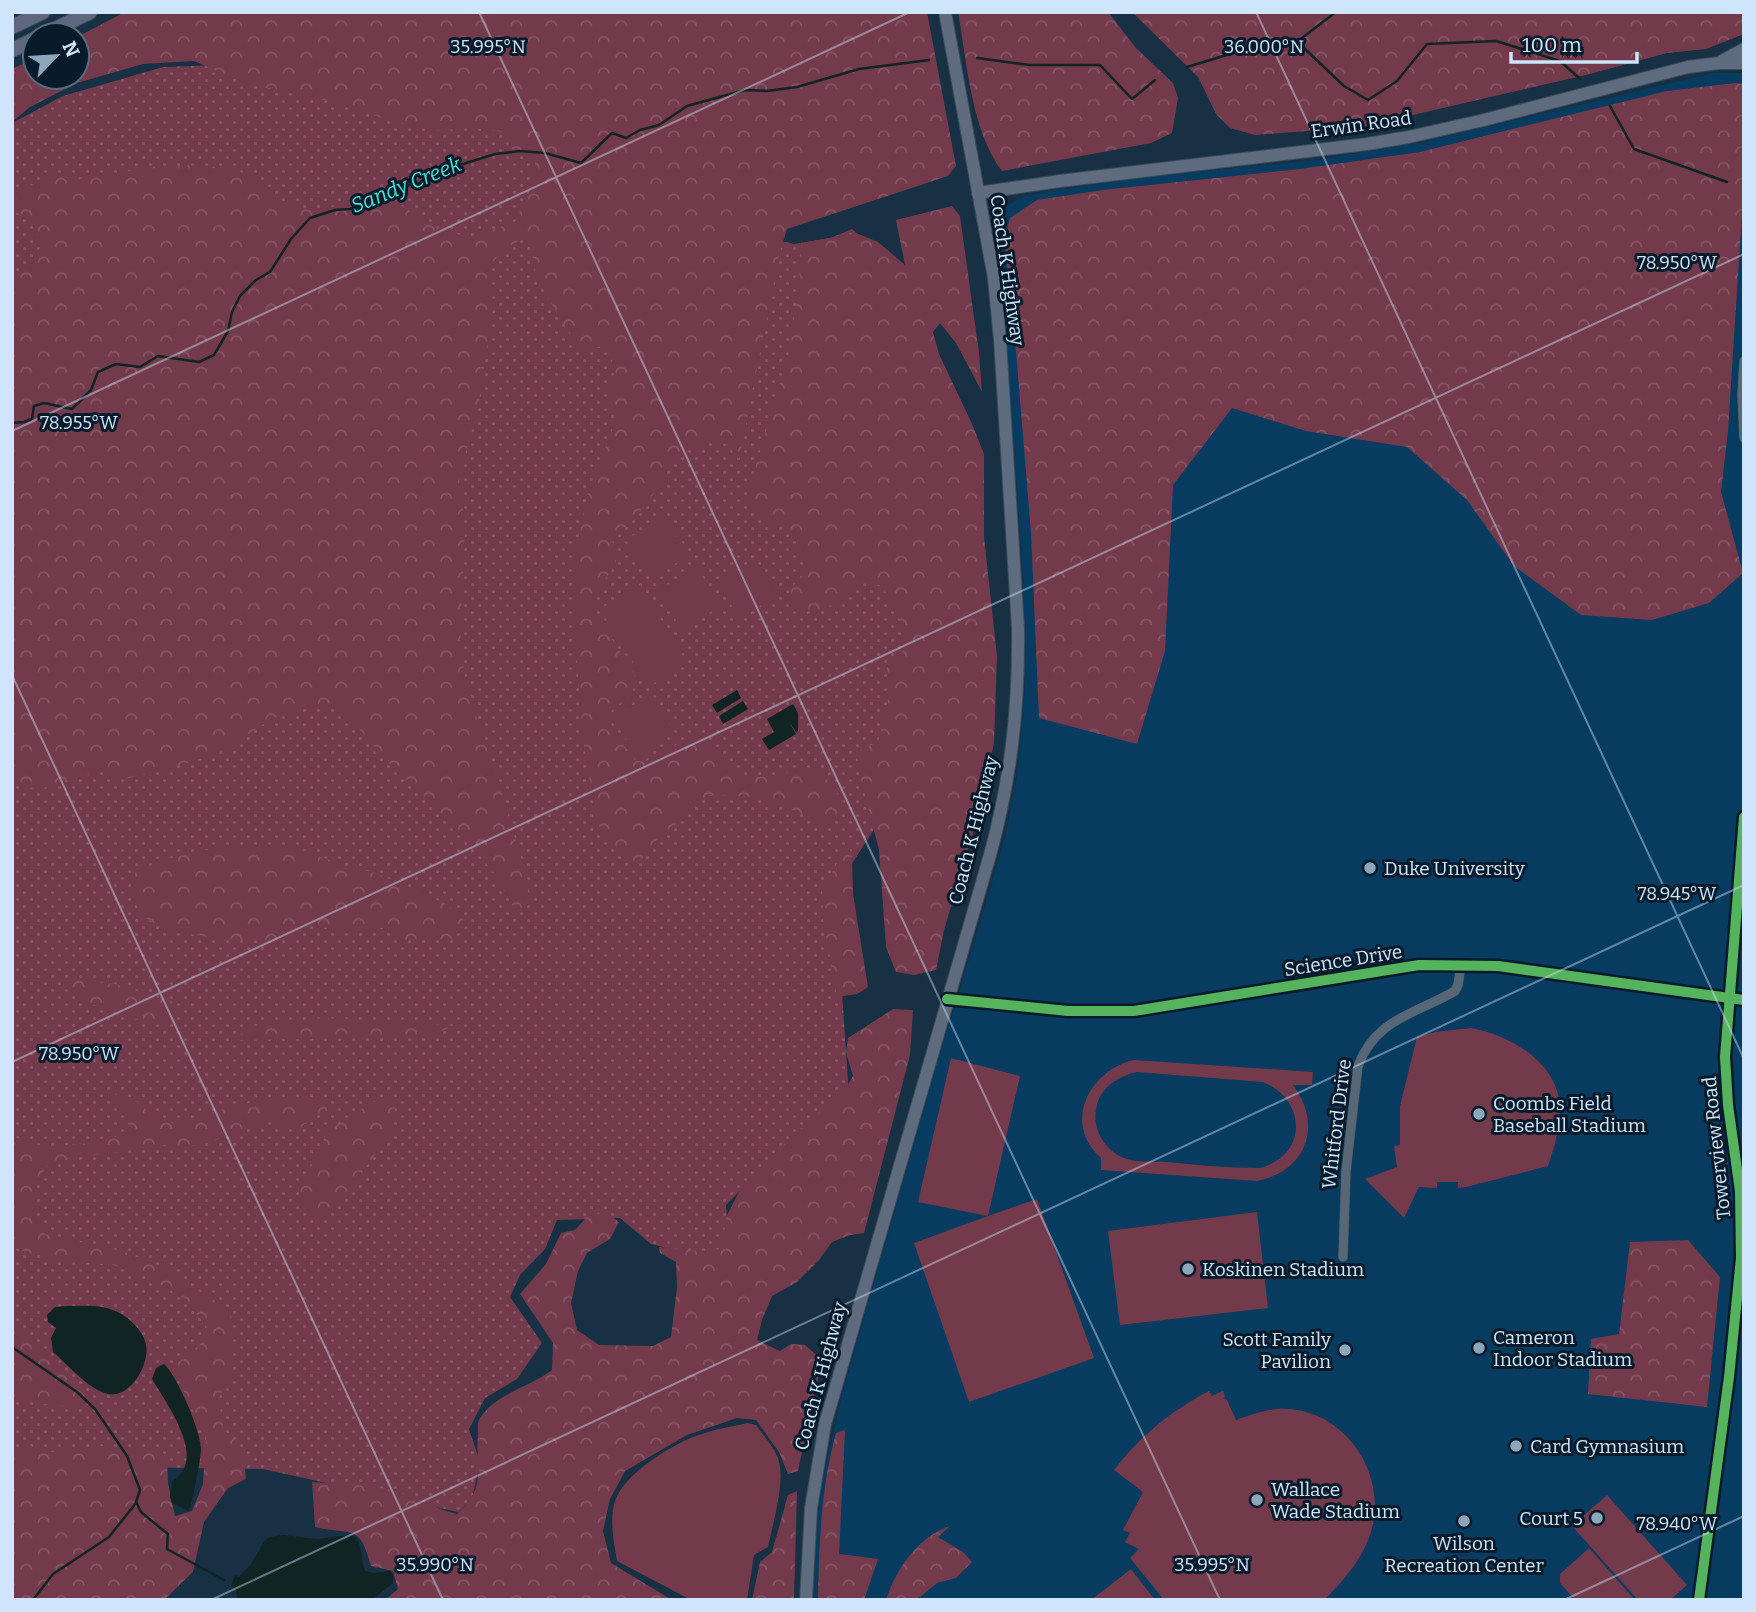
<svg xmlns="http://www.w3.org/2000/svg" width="1756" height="1612" font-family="Bitter,serif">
  <defs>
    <pattern id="grass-dots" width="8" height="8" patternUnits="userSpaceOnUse" patternTransform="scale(1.75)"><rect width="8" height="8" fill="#733a4b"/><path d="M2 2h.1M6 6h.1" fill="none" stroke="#865666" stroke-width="1.8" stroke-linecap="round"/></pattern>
    <pattern id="forest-crowns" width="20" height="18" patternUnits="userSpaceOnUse" patternTransform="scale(1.75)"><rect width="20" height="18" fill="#733a4b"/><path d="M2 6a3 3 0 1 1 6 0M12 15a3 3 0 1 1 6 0" fill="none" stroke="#865666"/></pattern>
  </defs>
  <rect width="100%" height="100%" fill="#173043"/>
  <!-- built -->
  <polygon fill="#073b60" points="1713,73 1744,73 1744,1600 814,1600 815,1531 824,1475 842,1395 933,1077 986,903 1006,833 1018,771 1025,688 1023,575 1003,289 1002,209 1024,196 1057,190 1147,177 1315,160 1419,143"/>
  <!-- grass -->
  <polygon fill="url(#grass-dots)" points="222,65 504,126 712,225 794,244 831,238 852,229 879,254 941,588 889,806 835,890 849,1095 795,1135 726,1205 731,1264 651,1244 620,1218 557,1220 545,1249 520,1275 510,1297 542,1343 517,1379 485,1398 469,1429 480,1462 472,1499 458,1512 263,1469 133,1467 12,1474 12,123 63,96 163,67"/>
  <!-- forest -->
  <g fill="url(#forest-crowns)">
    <polygon points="125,12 927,12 956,166 948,176 787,229 780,252 739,459 726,444 706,442 671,458 664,480 635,518 612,539 616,563 603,583 592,609 635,674 633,693 610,712 612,731 636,761 646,761 699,733 748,778 780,775 805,766 824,776 844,803 840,817 821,825 807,815 755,797 711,795 691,802 675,825 653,843 638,865 615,849 596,822 583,739 575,635 576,549 589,489 615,423 609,392 615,369 606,346 581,349 556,313 535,272 529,236 511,245 491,263 493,310 478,408 459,478 465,527 460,642 466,685 503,798 527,877 531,901 516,912 497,877 455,826 381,755 345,712 315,705 273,718 217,754 167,769 125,779 103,770 37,790 12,780 12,284 26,270 40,248 34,219 12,211 12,205 24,188 58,175 74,180 158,166 204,165 254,175 279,201 312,211 360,201 402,206 435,228 469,237 515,222 530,190 535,162 513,150 504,132 472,128 434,131 388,120 333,102 248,84 194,61 143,64 77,83 30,107 12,122 12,69 35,58 35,77 77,77 77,37"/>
    <path d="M958 12H1108L1136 48 1173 83 1178 98 1172 133 1151 143 1002 171C971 130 967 62 958 12Z"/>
    <polygon points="1132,12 1744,12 1744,34 1706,49 1667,53 1590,74 1361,127 1255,135 1230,128 1216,114 1198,77"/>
    <polygon points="1735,83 1744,84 1744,183 1728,431 1721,492 1743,573 1709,603 1652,620 1581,615 1514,566 1467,500 1407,447 1306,431 1232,408 1173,485 1165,651 1137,744 1039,718 1031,533 1013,315 1004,240 1010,218 1037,200 1103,190 1300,169 1420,152 1667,91"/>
    <polygon points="952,206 960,216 979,353 982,392 956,343 940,323 933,332 939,354 972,424 984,454 984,537 997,656 994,743 979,813 944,930 936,970 914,975 896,972 886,947 879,850 860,776 856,752 878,742 888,702 887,666 905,648 897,609 880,585 858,583 829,607 805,612 793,603 790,588 804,575 803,556 790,529 766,521 745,503 791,345 802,243 856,233 878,242 905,265 896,220"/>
    <polygon points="848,842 852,858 853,894 868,987 857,994 837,997 823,919 822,891"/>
    <polygon points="245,844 300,849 345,866 376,873 448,905 469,924 451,939 400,940 383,928 346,930 310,926 279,942 213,938 166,930 142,916 129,892 136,871 185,853"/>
    <path d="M69 979 115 984 172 1002 177 1019C137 1028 93 1008 61 985Z"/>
    <path d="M893 1009 913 1010 910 1055 864 1233 850 1235 832 1242 819 1260 797 1282 772 1296 762 1320 757 1340 780 1351 791 1344 805 1345 822 1360 798 1471 788 1474 779 1452 756 1420 737 1418 687 1435 625 1471 610 1499 603 1531 611 1563 672 1600H385L398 1589 393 1571 371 1566C359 1522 353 1536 315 1527L312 1482C340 1484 368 1484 395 1491 417 1497 435 1509 457 1514 488 1486 475 1469 478 1434 478 1429 477 1422 480 1418 495 1394 530 1387 552 1370L553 1343 520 1294 546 1264 561 1233 575 1230 587 1217 606 1212 619 1222 610 1239 587 1253 578 1271 571 1303 577 1330 599 1345 653 1346 671 1337 677 1287 676 1262 660 1253 659 1247C681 1247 701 1256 722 1248L726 1217 740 1190 788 1140 844 1091 853 1076 846 1052 848 1038Z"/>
    <polygon points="322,1018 402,1021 455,1026 425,1037 234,1040 251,1026"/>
    <path d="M103 1090 137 1102 156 1117 175 1124 236 1105 282 1097 330 1101 326 1110 296 1130 271 1122 245 1129 223 1138 191 1146 155 1145 122 1152 71 1157 48 1164 36 1184 32 1213 45 1234 122 1251 162 1267 226 1308 233 1321 230 1350 232 1373 219 1398 223 1428 243 1450 246 1479 228 1488 204 1522 193 1572 164 1600H12V1449L29 1445 46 1453 101 1446 140 1448 167 1455 168 1483 175 1516 192 1511 203 1484 206 1437 175 1373V1365L202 1343 207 1328 188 1301 148 1277 114 1265 64 1261 22 1251 12 1246V1136L44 1147 99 1142 131 1132C130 1114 116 1102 103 1090Z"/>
    <polygon points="392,1094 395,1109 392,1131 338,1206 317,1223 307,1213 299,1193 327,1132 369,1104"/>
    <polygon points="1688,1240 1720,1277 1707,1407 1588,1394 1591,1339 1619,1334 1630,1242"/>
    <polygon points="12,1324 16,1325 89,1400 83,1409 12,1400"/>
    <path d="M845 1430 839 1554 878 1559 864 1600H818C819 1544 821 1487 836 1433Z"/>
    <polygon points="797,1491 794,1600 752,1600 760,1562 772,1552 788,1495"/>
    <path d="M950 1526 938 1537 963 1552 972 1562 956 1578 937 1583 920 1597 914 1600H886C896 1569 918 1537 950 1526Z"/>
  </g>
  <!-- green -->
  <g fill="#733a4b" fill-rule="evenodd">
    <polygon points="666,516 678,536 675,537 680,539 688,552 686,557 653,577 648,576 641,563 641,558 638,560 626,540"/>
    <polygon points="755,559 777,594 746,616 740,617 735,612 718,583"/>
    <polygon points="696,567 707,584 706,588 710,588 720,606 681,630 671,612 672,608 668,608 657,591"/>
    <polygon points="640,585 687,663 648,687 600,609"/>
    <polygon points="652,694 675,733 636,757 613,717"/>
    <path d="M1471 1028C1509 1035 1558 1062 1560 1107 1561 1126 1554 1148 1548 1166L1466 1187 1458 1188V1182H1437V1188L1419 1187 1404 1218 1365 1179 1397 1167 1394 1146 1400 1145V1106L1417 1037 1435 1032Z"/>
    <polygon points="951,1058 1020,1076 988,1216 1037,1199 1094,1358 969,1402 914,1243 988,1216 918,1202"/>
    <path d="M1134 1060 1313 1072 1312 1085H1293C1323 1125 1307 1171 1257 1181L1101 1170V1158C1062 1124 1089 1070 1134 1060ZM1137 1072 1263 1082C1307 1100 1308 1155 1260 1168 1229 1168 1198 1165 1167 1162 1154 1161 1136 1163 1124 1158 1103 1149 1091 1127 1097 1105 1102 1086 1119 1076 1137 1072Z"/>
    <polygon points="1257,1212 1268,1308 1120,1325 1108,1231"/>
    <path d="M1209 1391 1212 1396 1223 1391 1225 1397 1223 1398 1227 1400 1236 1420C1249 1416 1263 1410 1277 1409 1339 1405 1385 1466 1373 1524 1367 1553 1345 1580 1324 1600H1164L1130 1558 1139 1549 1125 1542 1130 1533 1123 1530 1143 1492 1114 1470C1140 1436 1171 1411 1209 1391Z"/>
    <path d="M747 1423 756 1425C763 1435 773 1446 778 1458 786 1480 773 1523 768 1547L754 1555 747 1600H691L617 1561C614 1542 609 1520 615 1501 624 1474 673 1443 699 1435 714 1429 731 1427 747 1423Z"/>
    <polygon points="1607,1495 1687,1585 1670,1600 1638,1600 1572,1526"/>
    <polygon points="1589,1548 1635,1600 1575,1600 1560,1583 1560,1574"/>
    <polygon points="1131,1569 1155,1600 1091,1600"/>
  </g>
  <!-- water -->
  <g fill="#102423">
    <polygon points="737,690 741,698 717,713 712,705"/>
    <polygon points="743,701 748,709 723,724 719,716"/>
    <polygon points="793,704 798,713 798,731 796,732 789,722 796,734 769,750 762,739 774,732 767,719"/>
    <path d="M67 1306C82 1306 100 1304 115 1311 128 1316 144 1331 146 1345 150 1364 130 1399 108 1394 88 1389 68 1365 53 1352L51 1338 56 1328 48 1322 47 1315 55 1307Z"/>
    <path d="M164 1364C178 1377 199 1428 201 1447 202 1454 192 1504 189 1511L172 1503 170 1497 172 1481C209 1461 167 1404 152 1379L156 1368Z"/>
    <path d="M283 1535 317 1539 349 1535 356 1537C363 1548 360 1559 365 1571L373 1573 390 1571 393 1575V1583L372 1600H237L236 1589 231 1586 235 1575 239 1577 251 1564 265 1540 270 1537Z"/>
  </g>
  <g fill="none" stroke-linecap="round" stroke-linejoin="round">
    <!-- stream -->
    <g stroke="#102423" stroke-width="2.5">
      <polyline points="1294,44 1336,12"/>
      <polyline points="977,58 1030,65 1100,65 1132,99 1155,80"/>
      <polyline points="1187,67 1263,44 1280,41 1303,47 1344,86 1368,100 1397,81 1427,44 1496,41 1560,61 1580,79"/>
      <polyline points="1610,106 1634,149 1727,182"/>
      <polyline points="12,423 24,422 32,419 34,406 44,403 72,409 91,390 98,372 116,364 140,367 158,356 199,362 214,355 228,331 232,312 240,296 256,280 270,272 291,239 310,218 335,210 350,209 387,190 420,183 441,168 463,164 495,154 520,151 545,153 581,163 612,133 626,138 640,130 659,125 687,106 745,90 767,91 797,87 859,69 929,60"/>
      <polyline points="12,1347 77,1392 95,1409 127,1456 140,1490 136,1502 141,1512 168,1534 167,1549 224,1580"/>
      <polyline points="33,1600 53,1574 109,1537 136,1503"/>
    </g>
    <defs>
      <g id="minor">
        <polyline points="1744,361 1742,395 1744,438"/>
        <polyline points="947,999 1068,1011 1134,1011 1419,965 1498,966 1744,1000"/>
        <path d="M1343 1257 1346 1171 1358 1066C1376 1018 1416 1014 1455 991L1458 985 1461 964"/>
        <polyline points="1699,1600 1729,1377 1741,1258 1740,1191 1728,1105 1725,1057 1744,817"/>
      </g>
      <g id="major">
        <polyline points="1722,61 1744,49"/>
        <polyline points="978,193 1060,181 1367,144 1409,137 1484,120 1688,67 1719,63 1744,63"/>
        <path d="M806 1600 811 1508 825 1424 990 855C1011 778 1019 708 1018 628L1000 340 994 278 945 12"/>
      </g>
      <g id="highway">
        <polyline points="12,27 43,12"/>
        <polyline points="43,35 90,12"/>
        <polyline points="12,50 35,39"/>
      </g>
    </defs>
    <!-- minor casing -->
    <use href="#minor" stroke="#394b59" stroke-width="10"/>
    <!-- major casing -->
    <use href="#major" stroke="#394b59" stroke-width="14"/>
    <!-- highway casing -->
    <use href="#highway" stroke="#394b59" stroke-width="16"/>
    <!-- minor -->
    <use href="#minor" stroke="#576776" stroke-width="9"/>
    <!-- major -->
    <use href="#major" stroke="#5f6b7e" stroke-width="12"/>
    <!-- highway -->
    <use href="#highway" stroke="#5e677e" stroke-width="14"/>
    <defs>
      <g id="cycleway">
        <polyline points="947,999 1068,1011 1134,1011 1419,965 1498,966 1744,1000"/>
        <polyline points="1699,1600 1729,1377 1741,1258 1740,1191 1728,1105 1725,1057 1744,817"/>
      </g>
    </defs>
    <!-- cycleway casing -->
    <use href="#cycleway" stroke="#081b2a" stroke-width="15"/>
    <!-- cycleway -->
    <use href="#cycleway" stroke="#56b35d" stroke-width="10"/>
  </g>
  <!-- ticks -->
  <path fill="none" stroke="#cee5fb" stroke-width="2" stroke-opacity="0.45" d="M479 12 1220 1600M1256 12 1744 1059M12 431 910 12M12 675 443 1600M12 1062 1744 254M211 1600 1744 885M1564 1600 1744 1516"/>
  <!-- markers -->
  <g fill="#8ea6bb" stroke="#081b2a" stroke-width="2.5">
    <circle cx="1370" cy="868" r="7"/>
    <circle cx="1479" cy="1114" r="7"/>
    <circle cx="1188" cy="1269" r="7"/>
    <circle cx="1479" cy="1348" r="7"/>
    <circle cx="1345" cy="1350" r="7"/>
    <circle cx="1516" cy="1446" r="7"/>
    <circle cx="1257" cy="1500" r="7"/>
    <circle cx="1597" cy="1518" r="7"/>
    <circle cx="1464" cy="1521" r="7"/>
  </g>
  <g text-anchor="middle" stroke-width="6" stroke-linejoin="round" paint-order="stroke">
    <!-- street labels -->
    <g font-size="19" fill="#cee5fb" stroke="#081b2a">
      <text transform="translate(1361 124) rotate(-8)" y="7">Erwin Road</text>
      <text transform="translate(1008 270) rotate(82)" y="7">Coach K Highway</text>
      <text transform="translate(973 830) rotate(-76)" y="7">Coach K Highway</text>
      <text transform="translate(1343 960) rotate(-9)" y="7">Science Drive</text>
      <text transform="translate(1336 1124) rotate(-83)" y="7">Whitford Drive</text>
      <text transform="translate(1716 1148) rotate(-96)" y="7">Towerview Road</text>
      <text transform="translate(820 1376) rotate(-75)" y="7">Coach K Highway</text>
    </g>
    <!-- poi labels -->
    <g font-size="19" fill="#cee5fb" stroke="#081b2a" text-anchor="start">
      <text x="1384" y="875">Duke University</text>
      <text x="1493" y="1110">Coombs Field<tspan x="1493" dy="22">Baseball Stadium</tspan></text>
      <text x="1202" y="1276">Koskinen Stadium</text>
      <text x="1493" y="1344">Cameron<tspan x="1493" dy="22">Indoor Stadium</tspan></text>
      <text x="1331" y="1346" text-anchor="end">Scott Family<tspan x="1331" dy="22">Pavilion</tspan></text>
      <text x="1530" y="1453">Card Gymnasium</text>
      <text x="1271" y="1496">Wallace<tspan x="1271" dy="22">Wade Stadium</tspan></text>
      <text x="1583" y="1525" text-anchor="end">Court 5</text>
      <text x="1464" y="1550" text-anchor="middle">Wilson<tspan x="1464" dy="22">Recreation Center</tspan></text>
    </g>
    <!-- water labels -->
    <g font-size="21" font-style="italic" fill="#47e1d4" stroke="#081b2a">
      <text transform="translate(406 185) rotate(-22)" y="7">Sandy Creek</text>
    </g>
  </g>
  <g font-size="18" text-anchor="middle" fill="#cee5fb" stroke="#081b2a" stroke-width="6" stroke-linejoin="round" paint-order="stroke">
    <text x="488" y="53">35.995°N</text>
    <text x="1264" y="53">36.000°N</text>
    <text x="1677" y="269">78.950°W</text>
    <text x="79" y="429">78.955°W</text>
    <text x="1677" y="900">78.945°W</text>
    <text x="79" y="1060">78.950°W</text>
    <text x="1677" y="1530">78.940°W</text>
    <text x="435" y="1571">35.990°N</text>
    <text x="1212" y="1571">35.995°N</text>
  </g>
  <!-- border -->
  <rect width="1756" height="1612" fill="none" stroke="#cee5fb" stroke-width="28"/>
  <!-- north arrow -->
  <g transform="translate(56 56) rotate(65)"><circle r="33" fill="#081b2a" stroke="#576c7e" stroke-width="2"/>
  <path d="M0-5L12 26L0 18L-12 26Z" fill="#8ea6bb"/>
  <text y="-10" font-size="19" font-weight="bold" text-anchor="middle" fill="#cee5fb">N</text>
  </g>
  <!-- scale -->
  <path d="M1511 52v10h126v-10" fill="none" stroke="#cee5fb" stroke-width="3.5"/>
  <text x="1522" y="52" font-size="21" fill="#cee5fb" stroke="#081b2a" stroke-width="5" paint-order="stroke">100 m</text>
</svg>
